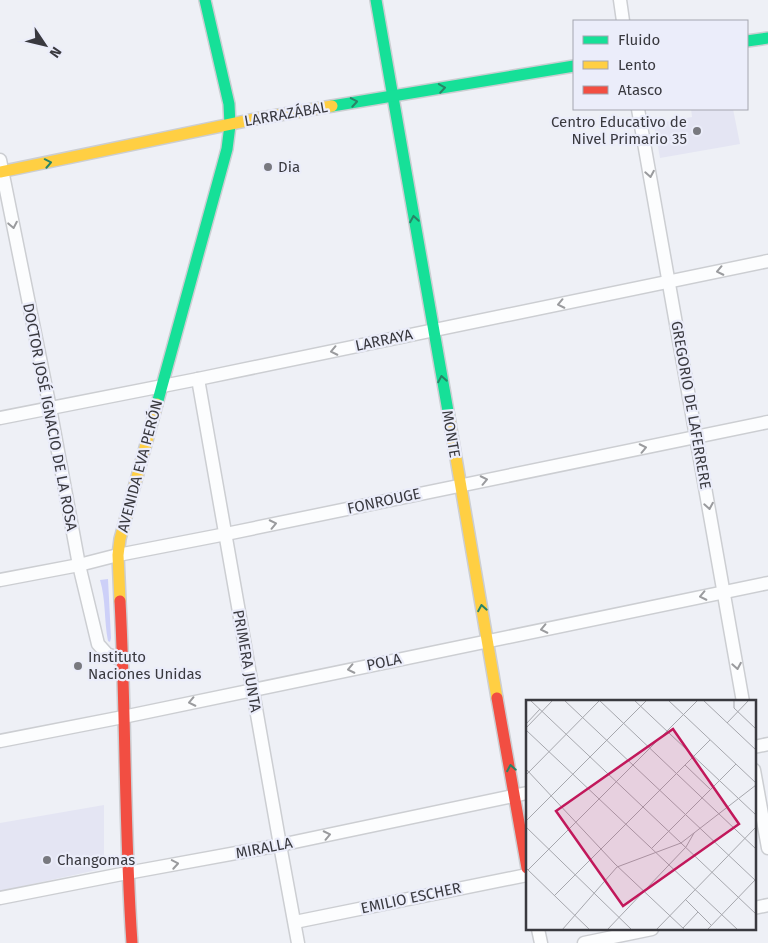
<svg xmlns="http://www.w3.org/2000/svg" width="768" height="943" font-family="'Fira Sans',sans-serif">
  <rect width="100%" height="100%" fill="#eef0f6"/>
  <!-- built -->
  <g fill="#e4e5f3">
    <polygon points="691,109 733,109 740,144 660,158 654,124 692,117"/>
    <polygon points="104,805 104,861 97,870 0,891 0,823"/>
  </g>
  <!-- grass -->
  <path fill="#cdd0f8" d="M108 579 111 638 110 642 108 641C104 621 106 600 100 580Z"/>
  <g fill="none" stroke-linecap="round" stroke-linejoin="round">
    <defs>
      <g id="street">
        <polyline points="620,0 623,21"/>
        <polyline points="638,109 743,702"/>
        <polyline points="0,160 50,408 79,565 98,644 107,654 123,660"/>
        <polyline points="198,379 280,845 298,943"/>
        <polyline points="0,418 198,379 768,261"/>
        <polyline points="0,580 79,565 118,555 226,534 768,422"/>
        <polyline points="0,741 123,717 768,583"/>
        <polyline points="754,747 768,744"/>
        <polyline points="754,770 768,848"/>
        <polyline points="0,898 127,873 280,845 527,793"/>
        <polyline points="754,908 768,905"/>
        <polyline points="295,922 527,875"/>
        <polyline points="538,929 541,943"/>
        <polyline points="584,943 652,929"/>
      </g>
      <g id="fast">
        <polyline points="376,0 449,417"/>
        <polyline points="747,41 768,38"/>
        <polyline points="332,106 574,66"/>
        <polyline points="157,404 227,149 230,125 229,104 205,0"/>
      </g>
      <g id="slow">
        <polyline points="0,172 255,119 332,106"/>
        <polyline points="449,417 497,698"/>
        <polyline points="120,601 118,555 120,539 157,404"/>
      </g>
      <g id="jam">
        <path d="M120 601C126 715 124 829 132 943"/>
        <polyline points="497,698 527,868"/>
      </g>
    </defs>
    <!-- street casing -->
    <use href="#street" stroke="#ccced2" stroke-width="15"/>
    <!-- fast casing -->
    <use href="#fast" stroke="#ccced2" stroke-width="14"/>
    <!-- slow casing -->
    <use href="#slow" stroke="#ccced2" stroke-width="14"/>
    <!-- jam casing -->
    <use href="#jam" stroke="#ccced2" stroke-width="14"/>
    <!-- street -->
    <use href="#street" stroke="#fcfdfe" stroke-width="12"/>
    <!-- fast -->
    <use href="#fast" stroke="#16e098" stroke-width="11"/>
    <!-- slow -->
    <use href="#slow" stroke="#ffcf43" stroke-width="11"/>
    <!-- jam -->
    <use href="#jam" stroke="#f24e42" stroke-width="11"/>
  </g>
  <!-- one-way arrows -->
  <defs><path id="oneway-chevron" d="M-2-3.5L2.5 0L-2 3.5" fill="none" stroke-width="1.6" stroke-linecap="round" stroke-linejoin="round" transform="scale(1.25)"/></defs>
  <g stroke="#298467">
    <use href="#oneway-chevron" transform="translate(442 88) rotate(-9)"/>
    <use href="#oneway-chevron" transform="translate(354 102) rotate(-10)"/>
    <use href="#oneway-chevron" transform="translate(48 163) rotate(-11)"/>
    <use href="#oneway-chevron" transform="translate(414 219) rotate(-99)"/>
    <use href="#oneway-chevron" transform="translate(442 379) rotate(-100)"/>
    <use href="#oneway-chevron" transform="translate(482 608) rotate(-100)"/>
    <use href="#oneway-chevron" transform="translate(511 768) rotate(-100)"/>
  </g>
  <g stroke="#9a9b9e">
    <use href="#oneway-chevron" transform="translate(650 174) rotate(80)"/>
    <use href="#oneway-chevron" transform="translate(13 225) rotate(79)"/>
    <use href="#oneway-chevron" transform="translate(720 271) rotate(168)"/>
    <use href="#oneway-chevron" transform="translate(561 304) rotate(168)"/>
    <use href="#oneway-chevron" transform="translate(334 351) rotate(168)"/>
    <use href="#oneway-chevron" transform="translate(643 448) rotate(-12)"/>
    <use href="#oneway-chevron" transform="translate(484 480) rotate(-12)"/>
    <use href="#oneway-chevron" transform="translate(709 506) rotate(80)"/>
    <use href="#oneway-chevron" transform="translate(273 524) rotate(-12)"/>
    <use href="#oneway-chevron" transform="translate(703 596) rotate(168)"/>
    <use href="#oneway-chevron" transform="translate(544 629) rotate(168)"/>
    <use href="#oneway-chevron" transform="translate(737 666) rotate(80)"/>
    <use href="#oneway-chevron" transform="translate(351 669) rotate(168)"/>
    <use href="#oneway-chevron" transform="translate(192 702) rotate(168)"/>
    <use href="#oneway-chevron" transform="translate(327 835) rotate(-12)"/>
    <use href="#oneway-chevron" transform="translate(175 864) rotate(-10)"/>
  </g>
  <!-- markers -->
  <g fill="#78797f" stroke="#ebedfa" stroke-width="2">
    <circle cx="697" cy="131" r="5"/>
    <circle cx="268" cy="167" r="5"/>
    <circle cx="78" cy="666" r="5"/>
    <circle cx="47" cy="860" r="5"/>
  </g>
  <g text-anchor="middle" stroke-width="4.5" stroke-linejoin="round" paint-order="stroke">
    <!-- street labels -->
    <g font-size="15" fill="#39393f" stroke="#ebedfa">
      <text transform="translate(286 114) rotate(-10)" y="5">LARRAZÁBAL</text>
      <text transform="translate(384 340) rotate(-12)" y="5">LARRAYA</text>
      <text transform="translate(691 405) rotate(80)" y="5">GREGORIO DE LAFERRERE</text>
      <text transform="translate(50 417) rotate(79)" y="5">DOCTOR JOSÉ IGNACIO DE LA ROSA</text>
      <text transform="translate(451 434) rotate(80)" y="5">MONTE</text>
      <text transform="translate(140 466) rotate(-75)" y="5">AVENIDA EVA PERÓN</text>
      <text transform="translate(384 501) rotate(-12)" y="5">FONROUGE</text>
      <text transform="translate(247 661) rotate(80)" y="5">PRIMERA JUNTA</text>
      <text transform="translate(384 662) rotate(-12)" y="5">POLA</text>
      <text transform="translate(264 848) rotate(-11)" y="5">MIRALLA</text>
      <text transform="translate(411 898) rotate(-12)" y="5">EMILIO ESCHER</text>
    </g>
    <!-- poi labels -->
    <g font-size="15" fill="#39393f" stroke="#ebedfa" text-anchor="start">
      <text x="687" y="127" text-anchor="end">Centro Educativo de<tspan x="687" dy="17">Nivel Primario 35</tspan></text>
      <text x="278" y="172">Dia</text>
      <text x="88" y="662">Instituto<tspan x="88" dy="17">Naciones Unidas</tspan></text>
      <text x="57" y="865">Changomas</text>
    </g>
  </g>
  <!-- overview -->
  <g transform="translate(526 700)">
    <rect width="230" height="230" fill="#eef0f6"/>
    <path fill="none" stroke="#a6a7ad" stroke-width="1" d="M4 0 230 214M38 0 230 181M73 0 230 149M108 0 230 115M142 0 230 83M177 0 230 50M208 0V8L230 29M201 23 223 0M0 24 14 9M0 28 27 0M0 30 212 230M159 65 185 90M0 69 89 164 159 230M0 75 74 0M0 121 121 0M0 127 106 230M126 148 210 64M0 168 64 230M2 170 172 0M28 196 184 40M159 199 185 225M157 228 172 212M36 230 91 167 155 143 230 85M81 230 160 147 168 133M130 230 230 127M181 230 230 179"/>
    <path fill="#c2185b" fill-opacity="0.15" stroke="#c2185b" stroke-width="2.5" d="M147 29 213 124 97 206 30 111Z"/>
    <rect width="230" height="230" fill="none" stroke="#39393f" stroke-width="2.5"/>
  </g>
  <!-- legend -->
  <rect x="573" y="20" width="175" height="90" fill="#ebedfa" stroke="#a4a5af"/>
  <rect x="583" y="36" width="25" height="8" fill="#16e098" stroke="#a4a5af"/>
  <text x="618" y="45" font-size="15" fill="#39393f">Fluido</text>
  <rect x="583" y="61" width="25" height="8" fill="#ffcf43" stroke="#a4a5af"/>
  <text x="618" y="70" font-size="15" fill="#39393f">Lento</text>
  <rect x="583" y="86" width="25" height="8" fill="#f24e42" stroke="#a4a5af"/>
  <text x="618" y="95" font-size="15" fill="#39393f">Atasco</text>
  <!-- north arrow -->
  <g transform="translate(45 45) rotate(125)" stroke="#ebedfa" stroke-width="4" paint-order="stroke">
  <path d="M0-4L9 19L0 12L-9 19Z" fill="#39393f"/>
  <text y="-8" font-size="14" font-weight="bold" text-anchor="middle" fill="#39393f">N</text>
  </g>
</svg>
